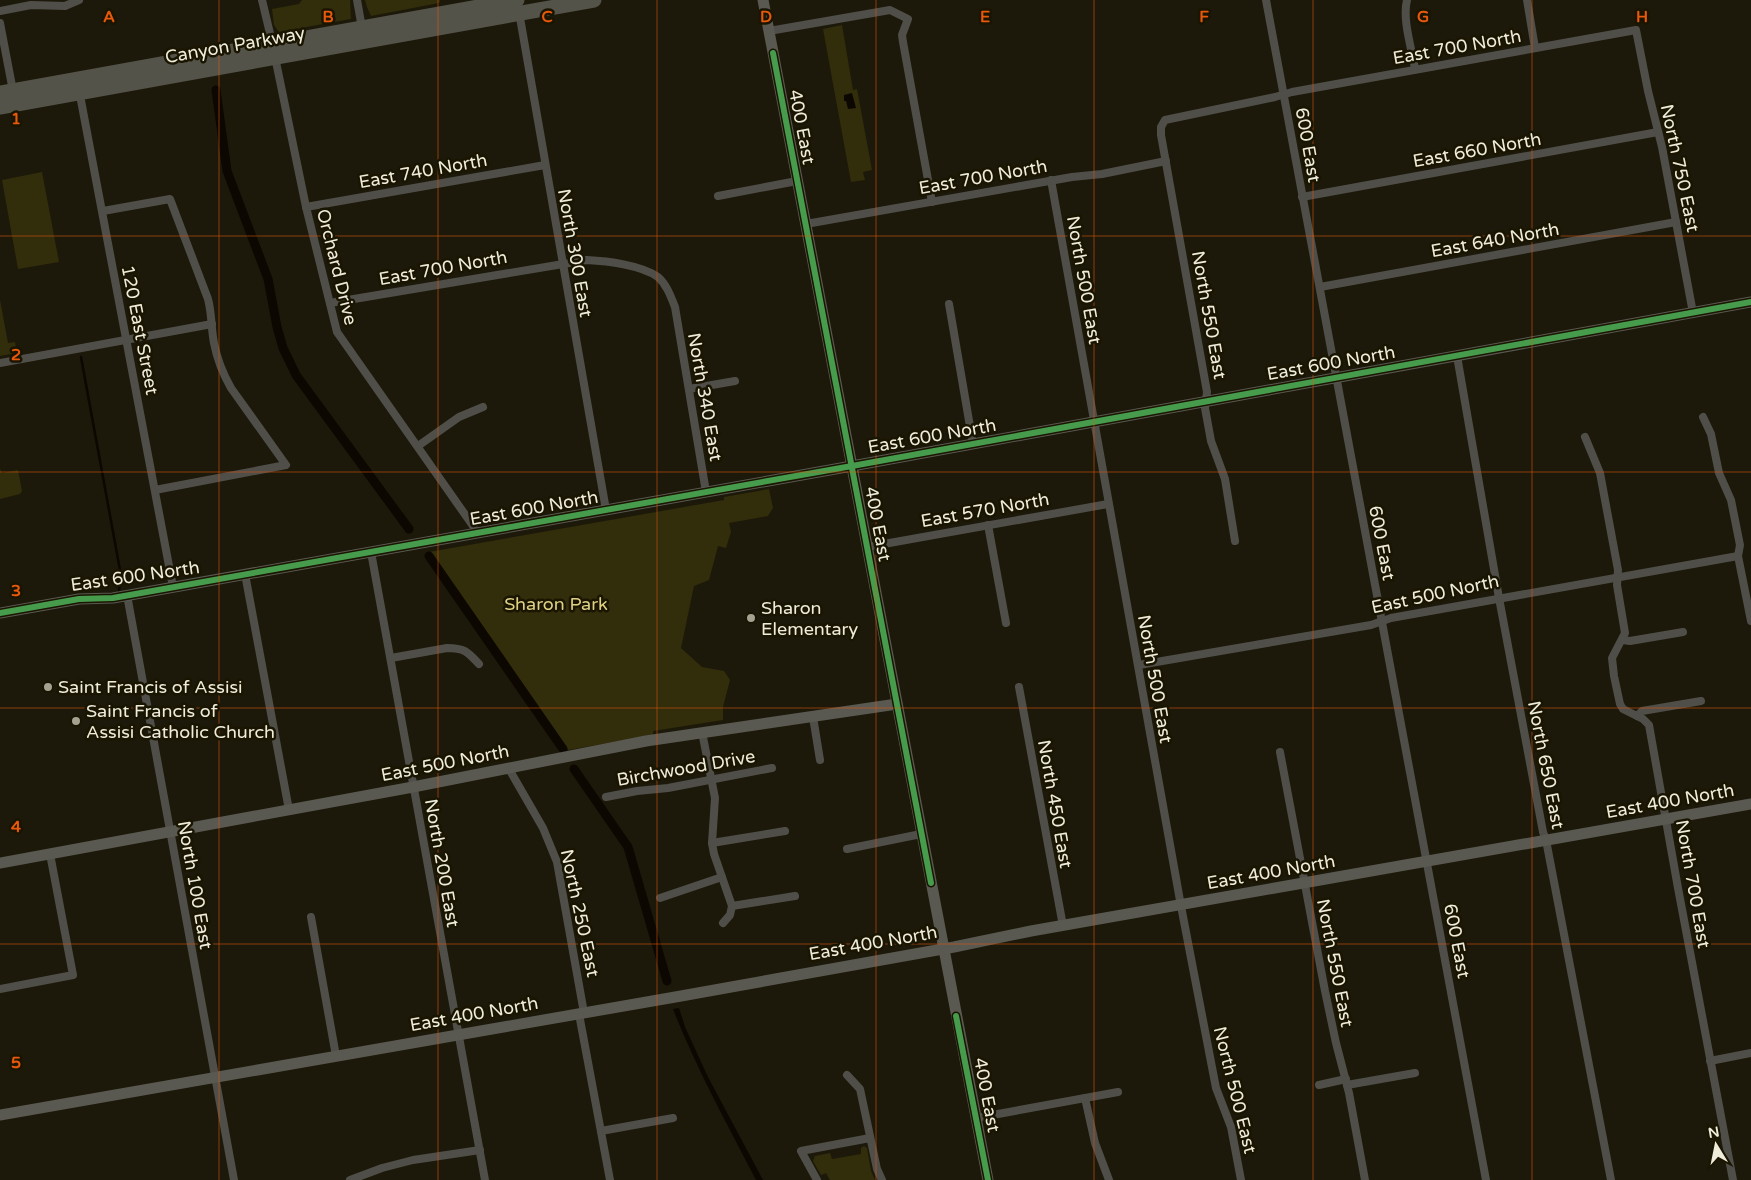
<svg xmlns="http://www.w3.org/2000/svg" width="1751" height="1180" font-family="'Varela Round',sans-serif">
  <rect width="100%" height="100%" fill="#1c190a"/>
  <!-- green -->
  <g fill="#322d0a">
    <polygon points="302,0 350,0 351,19 279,32 274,25 272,9 299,4"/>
    <polygon points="365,0 440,0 439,3 371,16 367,7"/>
    <polygon points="842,25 853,90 857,89 872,170 863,172 865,180 851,182 823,29"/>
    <polygon points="42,172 59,262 18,269 2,180"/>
    <polygon points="0,300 8,343 15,342 17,353 0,356"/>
    <polygon points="0,469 2,473 18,470 22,491 20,494 0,499"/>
    <polygon points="769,489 773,508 768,516 729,523 731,532 726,548 718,546 709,580 694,586 681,648 702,667 724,671 730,680 723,707 723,720 653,731 653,735 568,750 429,552 724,500 724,497"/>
    <polygon points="864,1146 867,1148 871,1171 875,1180 830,1180 826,1173 821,1175 813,1161 815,1156 830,1153 832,1159 861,1154 861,1148"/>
  </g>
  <!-- water -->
  <g fill="#0c0701">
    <polygon points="852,93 856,108 848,109 846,101 844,101 844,95"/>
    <path d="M679 1008 685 1027 708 1077 763 1180H756C727 1124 696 1068 673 1009Z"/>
  </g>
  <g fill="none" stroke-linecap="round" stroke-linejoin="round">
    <!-- stream -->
    <polyline stroke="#0c0701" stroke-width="2.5" points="81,357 120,570 119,591"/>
    <!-- canal -->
    <g stroke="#0c0701" stroke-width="9">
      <polyline points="216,90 227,171 268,279 277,327 283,348 296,375 409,529"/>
      <polyline points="429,556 563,749"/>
      <polyline points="574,769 628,847 667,981"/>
    </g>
    <!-- street -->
    <g stroke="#4f4e48" stroke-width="8">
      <polyline points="262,0 273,46"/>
      <polyline points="357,0 362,28"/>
      <polyline points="1266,0 1486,1180"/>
      <path d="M1407 0C1402 20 1412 49 1415 69"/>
      <polyline points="1527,0 1535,48"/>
      <polyline points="0,11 31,5 65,6 79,0"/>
      <polyline points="519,12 606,510"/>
      <polyline points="0,23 13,91"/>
      <polyline points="769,31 890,10 908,19 902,35 903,42 932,202"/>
      <polyline points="275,57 306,207 337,332 478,533"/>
      <polyline points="79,90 173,587"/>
      <polyline points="1051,180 1181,906 1216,1088 1231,1127 1241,1180"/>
      <polyline points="718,196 797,181"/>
      <polyline points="1302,197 1658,132"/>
      <polyline points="306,207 545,165"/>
      <path d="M103 211 170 199 208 299C212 314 211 328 214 343 217 359 223 374 231 388L286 465 155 490"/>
      <polyline points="806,224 1072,177 1102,174 1166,161"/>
      <polyline points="1320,287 1676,222"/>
      <path d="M330 303 587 260C607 261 641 265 658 277 667 285 671 297 675 307L706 492"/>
      <polyline points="949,304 973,444"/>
      <polyline points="1457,356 1499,598 1543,832 1546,840 1611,1180"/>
      <polyline points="0,363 212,324"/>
      <polyline points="689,389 735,381"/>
      <polyline points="1703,417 1711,434 1719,473 1731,500 1740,545 1738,556 1751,621"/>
      <polyline points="1585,437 1600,473 1618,570 1617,585 1625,633 1612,658 1614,676 1620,704 1623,709 1643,719 1649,725 1678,888 1733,1180"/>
      <polyline points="418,446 459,417 483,407"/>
      <polyline points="988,525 1006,623"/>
      <polyline points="1235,541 1225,479 1211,441 1205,408 1207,392 1161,135 1161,127 1165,120 1275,97 1292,92 1636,30 1648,91 1662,147 1693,313"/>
      <polyline points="867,547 1108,504"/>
      <polyline points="371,552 485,1180"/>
      <polyline points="245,574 289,810"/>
      <polyline points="127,595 234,1180"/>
      <polyline points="1623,640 1630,641 1683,632"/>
      <path d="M391 658 447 648C464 648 467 651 479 664"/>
      <polyline points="1139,665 1371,625 1391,618 1738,556"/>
      <polyline points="1019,687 1063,926"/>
      <polyline points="1637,716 1642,711 1701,701"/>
      <polyline points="813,717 820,760"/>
      <polyline points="702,732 715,798 712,843 714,854 732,906 730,915 723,923"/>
      <polyline points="1280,752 1325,991 1336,1043 1349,1093 1365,1180"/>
      <polyline points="509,769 543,828 557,862 584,1013"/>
      <polyline points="606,797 637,791 668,788 772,768"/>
      <polyline points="712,843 785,831"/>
      <polyline points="847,849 921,834"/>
      <polyline points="660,898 722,877"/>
      <polyline points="732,906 795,896"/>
      <polyline points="311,917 336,1056"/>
      <polyline points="0,989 73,975 50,854"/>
      <polyline points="579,1014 610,1180"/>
      <polyline points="1710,1061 1751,1053"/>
      <polyline points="847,1075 860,1089 877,1169 882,1180"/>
      <polyline points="1319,1085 1346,1079"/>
      <polyline points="1347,1085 1415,1073"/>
      <polyline points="1085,1098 1095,1143 1109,1180"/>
      <polyline points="976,1118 1118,1092"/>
      <polyline points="601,1131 673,1118"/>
      <polyline points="350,1180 382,1168 413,1160 480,1150"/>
      <polyline points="817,1180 801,1151 870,1138"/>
    </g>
    <!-- secondary -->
    <g stroke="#5a5951" stroke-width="11">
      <polyline points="763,0 988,1180"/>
      <polyline points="0,613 79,599 113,598 852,466 1751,302"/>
      <polyline points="0,863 413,787 646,741 897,704"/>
      <polyline points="0,1115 681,996 954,947 1031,931 1751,804"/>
    </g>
    <!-- highway -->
    <g stroke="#545349" stroke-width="15">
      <polyline points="0,93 517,0"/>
      <polyline points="0,107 594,0"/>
    </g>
    <defs>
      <g id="cycleway">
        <polyline points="773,53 931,883"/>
        <polyline points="0,613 79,599 113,598 852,466 1751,302"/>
        <polyline points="956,1016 988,1180"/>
      </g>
    </defs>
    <!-- cycleway casing -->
    <use href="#cycleway" stroke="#1a1500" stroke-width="9"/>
    <!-- cycleway -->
    <use href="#cycleway" stroke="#469c4c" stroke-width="6"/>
  </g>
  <!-- grid -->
  <path fill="none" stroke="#e8590c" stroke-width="1" stroke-opacity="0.55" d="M219 0V1180M438 0V1180M657 0V1180M876 0V1180M1094 0V1180M1313 0V1180M1532 0V1180M0 236H1751M0 472H1751M0 708H1751M0 944H1751"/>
  <!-- markers -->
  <g fill="#a5a292" stroke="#1a1500" stroke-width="2">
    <circle cx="751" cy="618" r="5"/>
    <circle cx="48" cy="687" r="5"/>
    <circle cx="76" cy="721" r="5"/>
  </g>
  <g text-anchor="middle" stroke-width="5" stroke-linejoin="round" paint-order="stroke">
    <!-- street labels -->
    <g font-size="18" fill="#efecdb" stroke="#1a1500">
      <text transform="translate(235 45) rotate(-10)" y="6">Canyon Parkway</text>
      <text transform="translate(1457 47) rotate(-10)" y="6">East 700 North</text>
      <text transform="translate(802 127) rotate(79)" y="6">400 East</text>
      <text transform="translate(1308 145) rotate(80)" y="6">600 East</text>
      <text transform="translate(1477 150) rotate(-10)" y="6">East 660 North</text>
      <text transform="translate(1680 168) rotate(78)" y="6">North 750 East</text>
      <text transform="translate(423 171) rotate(-10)" y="6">East 740 North</text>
      <text transform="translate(983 177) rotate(-10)" y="6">East 700 North</text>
      <text transform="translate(1495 240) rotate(-10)" y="6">East 640 North</text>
      <text transform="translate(575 253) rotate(80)" y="6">North 300 East</text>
      <text transform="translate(337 267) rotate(76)" y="6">Orchard Drive</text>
      <text transform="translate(443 268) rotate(-10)" y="6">East 700 North</text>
      <text transform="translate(1084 280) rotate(80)" y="6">North 500 East</text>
      <text transform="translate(1209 315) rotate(80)" y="6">North 550 East</text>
      <text transform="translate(140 330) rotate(79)" y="6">120 East Street</text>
      <text transform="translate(1331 363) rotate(-10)" y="6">East 600 North</text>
      <text transform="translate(705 397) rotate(80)" y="6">North 340 East</text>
      <text transform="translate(932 436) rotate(-10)" y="6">East 600 North</text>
      <text transform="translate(534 508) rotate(-10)" y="6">East 600 North</text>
      <text transform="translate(985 510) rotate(-10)" y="6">East 570 North</text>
      <text transform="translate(878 524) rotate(79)" y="6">400 East</text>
      <text transform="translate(1382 543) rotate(79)" y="6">600 East</text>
      <text transform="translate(135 576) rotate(-8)" y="6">East 600 North</text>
      <text transform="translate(1435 594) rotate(-12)" y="6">East 500 North</text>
      <text transform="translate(1155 679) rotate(80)" y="6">North 500 East</text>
      <text transform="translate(445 763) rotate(-11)" y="6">East 500 North</text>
      <text transform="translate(1546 765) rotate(79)" y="6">North 650 East</text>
      <text transform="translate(686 768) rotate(-10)" y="6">Birchwood Drive</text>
      <text transform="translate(1670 801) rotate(-10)" y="6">East 400 North</text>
      <text transform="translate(1055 804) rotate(80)" y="6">North 450 East</text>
      <text transform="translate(442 863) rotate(80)" y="6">North 200 East</text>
      <text transform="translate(1271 872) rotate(-10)" y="6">East 400 North</text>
      <text transform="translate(1693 884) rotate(80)" y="6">North 700 East</text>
      <text transform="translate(195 885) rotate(80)" y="6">North 100 East</text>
      <text transform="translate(580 913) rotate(78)" y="6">North 250 East</text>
      <text transform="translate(1457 941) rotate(79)" y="6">600 East</text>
      <text transform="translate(873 943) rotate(-10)" y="6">East 400 North</text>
      <text transform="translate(1335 963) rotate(79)" y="6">North 550 East</text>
      <text transform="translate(474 1014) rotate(-10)" y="6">East 400 North</text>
      <text transform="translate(1235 1090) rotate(76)" y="6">North 500 East</text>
      <text transform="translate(987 1095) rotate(79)" y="6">400 East</text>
    </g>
    <!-- park labels -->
    <g font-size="18" fill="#ded184" stroke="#1a1500">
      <text x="556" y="610">Sharon Park</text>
    </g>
    <!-- poi labels -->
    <g font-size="18" fill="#efecdb" stroke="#1a1500" text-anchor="start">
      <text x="761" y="614">Sharon<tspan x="761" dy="21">Elementary</tspan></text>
      <text x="58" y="693">Saint Francis of Assisi</text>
      <text x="86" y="717">Saint Francis of<tspan x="86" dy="21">Assisi Catholic Church</tspan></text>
    </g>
  </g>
  <g font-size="16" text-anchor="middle" font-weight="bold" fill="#e8590c" stroke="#1a1500" stroke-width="5" stroke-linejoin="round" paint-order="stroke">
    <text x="109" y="22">A</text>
    <text x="328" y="22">B</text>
    <text x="547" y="22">C</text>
    <text x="766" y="22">D</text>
    <text x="985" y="22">E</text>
    <text x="1204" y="22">F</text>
    <text x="1423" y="22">G</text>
    <text x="1642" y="22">H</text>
    <text x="16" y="124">1</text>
    <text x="16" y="360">2</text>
    <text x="16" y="596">3</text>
    <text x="16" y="832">4</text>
    <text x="16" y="1068">5</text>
  </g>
  <!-- north arrow -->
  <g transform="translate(1716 1145) rotate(350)" stroke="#1a1500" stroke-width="4" paint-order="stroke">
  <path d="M0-4L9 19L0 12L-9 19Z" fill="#efecdb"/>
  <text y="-8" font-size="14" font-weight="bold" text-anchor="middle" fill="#efecdb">N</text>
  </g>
</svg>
